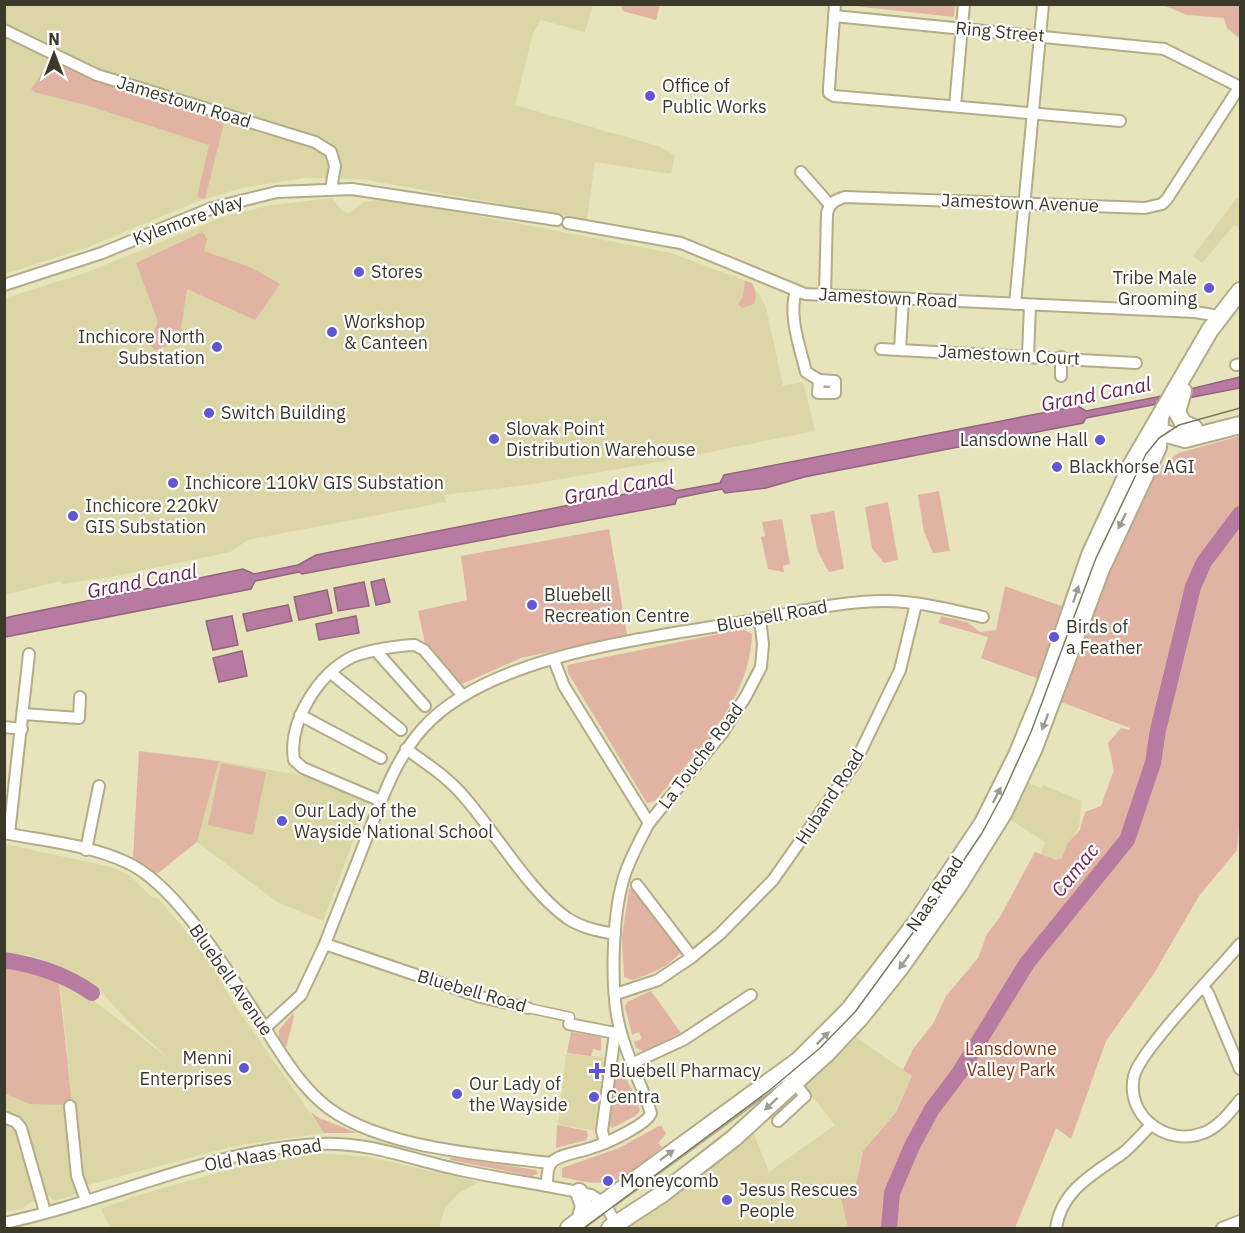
<svg xmlns="http://www.w3.org/2000/svg" width="1245" height="1233" font-family="'IBM Plex Sans',sans-serif">
  <rect width="100%" height="100%" fill="#e7e3bb"/>
  <!-- built -->
  <g fill="#dcd6a7">
    <polygon points="5,5 593,5 585,32 541,20 533,33 515,105 658,146 675,155 671,174 595,162 587,219 361,179 304,178 242,188 199,201 86,248 5,274"/>
    <polygon points="332,198 342,211 350,213 363,202 376,200 422,205 671,253 752,283 766,307 783,386 803,382 815,431 670,460 527,485 444,495 446,502 248,540 230,552 116,576 63,584 60,581 5,595 5,298 85,273 225,216 273,205"/>
    <polygon points="1237,198 1240,200 1240,228 1234,225 1202,263 1193,256"/>
    <polygon points="219,761 322,779 369,799 323,921 277,902 197,842"/>
    <polygon points="1027,782 1041,788 1043,785 1082,801 1079,827 1059,863 1040,856 1045,842 1009,819"/>
    <polygon points="5,844 111,867 129,875 153,898 158,898 209,959 234,1004 324,1133 234,1146 84,1186 80,1193 55,1201 49,1196 31,1202 22,1209 5,1212 4,1094 30,1104 72,1104 60,981 100,1005 168,1058 127,1020 98,988 69,976 58,965 28,955 5,953"/>
    <polygon points="854,1036 912,1076 895,1112 863,1151 856,1185 839,1190 848,1228 629,1228 683,1189 753,1132 769,1172 835,1125 802,1084"/>
    <polygon points="566,1054 604,1057 611,1063 600,1131 558,1125"/>
    <polygon points="319,1153 368,1157 479,1182 460,1192 445,1208 439,1228 110,1228 101,1209 139,1195 234,1168"/>
  </g>
  <!-- green -->
  <g fill="#e1b3a2">
    <polygon points="1237,4 1240,6 1240,39 1227,28 1224,18 1187,15 1163,5"/>
    <polygon points="621,5 621,4 660,5 656,20 623,11"/>
    <polygon points="845,5 845,4 955,5 954,17"/>
    <polygon points="50,62 224,123 205,199 197,197 209,145 86,105 34,92 31,89"/>
    <polygon points="202,232 207,239 204,251 252,268 280,284 255,320 187,289 181,328 189,338 155,350 149,345 158,322 136,263"/>
    <polygon points="745,281 752,283 756,295 754,304 742,308 738,304 743,297"/>
    <polygon points="1240,436 1240,815 1237,850 1199,896 1153,975 1106,1041 1071,1139 1056,1128 1015,1228 848,1228 839,1190 856,1185 863,1151 896,1112 912,1076 903,1070 913,1049 933,1024 946,996 978,958 987,934 1000,917 1035,852 1056,860 1062,858 1067,844 1080,830 1085,812 1101,806 1114,770 1108,743 1121,728 1129,730 1130,728 1061,702 1106,575 1151,479 1167,461 1179,453"/>
    <polygon points="939,491 950,551 933,553 924,532 918,495"/>
    <polygon points="888,502 898,560 884,563 872,548 865,507"/>
    <polygon points="834,511 844,569 829,572 818,552 810,515"/>
    <polygon points="782,519 790,564 783,566 784,572 768,569 761,537 765,536 762,522"/>
    <polygon points="609,529 627,635 521,658 462,684 456,682 426,648 418,611 467,600 461,556"/>
    <polygon points="1005,586 1064,607 1039,679 981,658 988,637 939,623 941,616 967,622 980,632 996,630"/>
    <path d="M743 629 752 634C750 702 696 752 655 801L647 803 568 673 567 665Z"/>
    <polygon points="139,751 219,761 197,842 157,874 133,858"/>
    <polygon points="221,763 266,772 253,835 208,825"/>
    <path d="M633 887 681 950C673 966 649 974 633 980L624 977 622 937 629 889Z"/>
    <polygon points="4,968 27,971 59,982 72,1105 30,1104 5,1094"/>
    <polygon points="651,991 681,1033 643,1051 636,1048 634,1042 642,1039 639,1032 632,1035 625,1007 627,1002"/>
    <polygon points="293,1013 294,1016 286,1048 279,1037 279,1030"/>
    <polygon points="571,1032 601,1037 601,1051 593,1049 591,1056 567,1053"/>
    <path d="M616 1064H618C625 1080 637 1093 640 1111L635 1116 612 1128 608 1124Z"/>
    <polygon points="310,1111 317,1117 357,1133 324,1133"/>
    <polygon points="557,1125 587,1131 588,1136 586,1140 556,1148"/>
    <path d="M659 1126H662L666 1134 658 1143 662 1147C622 1179 616 1191 562 1177V1168L619 1148Z"/>
    <polygon points="451,1157 536,1170 538,1174 532,1176 450,1160"/>
  </g>
  <!-- water -->
  <g fill="#b77aa0" stroke="#92667d" stroke-width="1.5">
    <polygon points="1240,377 1240,388 1086,418 1083,423 804,477 766,488 725,493 722,489 677,498 675,504 302,574 299,572 255,581 251,589 5,637 5,618 9,617 243,569 254,574 298,565 316,555 666,486 676,491 720,483 724,475 1078,406 1086,411 1157,397"/>
    <polygon points="384,579 390,602 376,605 371,582"/>
    <polygon points="364,582 369,606 338,611 334,588"/>
    <polygon points="327,590 332,613 299,620 294,597"/>
    <polygon points="288,605 292,621 247,631 243,614"/>
    <polygon points="232,616 238,645 213,650 206,621"/>
    <polygon points="356,616 359,633 319,640 316,624"/>
    <polygon points="242,651 247,676 219,682 213,658"/>
  </g>
  <g fill="none" stroke-linecap="round" stroke-linejoin="round">
    <!-- river -->
    <g stroke="#b77aa0" stroke-width="16">
      <path d="M4 960C37 965 65 974 92 993"/>
      <polyline points="889,1228 892,1193 912,1146 932,1109 960,1072 1027,963 1127,840 1153,763 1158,730 1193,587 1204,562 1240,514"/>
    </g>
    <defs>
      <polyline id="pedestrian" points="528,1008 570,1017 569,1024"/>
      <g id="minor">
        <polyline points="835,4 829,88 829,93 834,96 1120,121"/>
        <polyline points="834,16 1164,49 1240,87"/>
        <polyline points="4,30 97,75 315,142 331,152 335,166 331,189"/>
        <polyline points="955,106 964,4"/>
        <polyline points="801,172 830,205"/>
        <polyline points="568,223 681,243 805,294 1195,312 1213,315 1219,319"/>
        <polyline points="4,285 102,253 212,208 277,192 352,189 557,220"/>
        <path d="M796 291C788 316 800 347 806 372L819 380"/>
        <path d="M825 296 827 213C830 203 835 200 845 197L1145 208 1162 204 1167 199 1240 86"/>
        <polyline points="1015,304 1043,4"/>
        <polyline points="881,349 1136,363"/>
        <polyline points="900,349 903,299"/>
        <polyline points="1028,356 1030,305"/>
        <polyline points="1236,365 1240,364"/>
        <polyline points="1061,376 1061,357"/>
        <polygon points="819,380 835,381 835,393 818,393"/>
        <polyline points="377,652 425,706"/>
        <polyline points="331,673 401,730"/>
        <polyline points="23,714 79,718 80,697"/>
        <polyline points="300,715 381,758"/>
        <polyline points="4,727 22,729"/>
        <path d="M406 749C427 764 449 778 466 799 497 835 530 892 567 918 582 928 599 931 615 934"/>
        <path d="M381 801 303 768 294 760C288 722 318 674 352 657 365 651 400 645 415 645L424 650 463 696"/>
        <polyline points="649,823 723,732 746,696 761,667 763,644 760,619"/>
        <path d="M4 833C45 841 91 845 128 863 179 887 230 976 261 1022 279 1050 296 1080 321 1102 373 1148 485 1155 551 1163"/>
        <polyline points="9,834 29,654"/>
        <polyline points="86,850 99,786"/>
        <polyline points="637,885 692,957"/>
        <path d="M1240 944C1218 971 1141 1049 1134 1076 1125 1116 1167 1147 1203 1133 1218 1128 1230 1112 1240 1100"/>
        <polyline points="1203,988 1208,993 1240,1069"/>
        <polyline points="616,994 658,980 692,957 720,934 773,880 855,763 900,670 916,604"/>
        <path d="M528 1008 481 997 325 944C339 907 354 871 368 834 383 796 396 758 424 727 494 651 662 637 760 619 802 611 843 601 885 601 918 601 951 610 983 617"/>
        <polyline points="569,1024 615,1033"/>
        <polyline points="265,1028 301,995 325,944"/>
        <polyline points="633,1063 683,1040 751,995"/>
        <polyline points="70,1106 77,1176 86,1200"/>
        <polyline points="4,1117 16,1122 21,1128 45,1212"/>
        <polyline points="778,1121 805,1096 794,1082"/>
        <polyline points="605,1143 602,1131 615,1033 621,1034"/>
        <path d="M547 1186C547 1179 547 1168 551 1163 559 1154 581 1152 591 1148 605 1144 647 1125 651 1113 642 1087 630 1062 622 1036 609 997 612 916 624 877 630 858 640 840 649 823L564 686 554 660"/>
        <path d="M4 1223C110 1201 209 1150 318 1144 370 1141 415 1161 465 1171 507 1180 549 1185 591 1195L605 1204 618 1228"/>
        <path d="M1056 1228C1062 1189 1094 1174 1123 1153 1133 1145 1141 1135 1150 1126"/>
        <polyline points="1222,1228 1240,1221"/>
      </g>
      <g id="secondary">
        <polyline points="1183,391 1177,412 1183,423 1194,428"/>
        <polyline points="1160,432 1185,439 1240,425"/>
        <polyline points="579,1192 584,1206 580,1221"/>
        <polyline points="569,1228 799,1060 849,1010 918,920 983,823 1017,755 1042,694 1090,555 1132,464 1210,330 1240,291"/>
        <polyline points="610,1228 662,1194 734,1138 828,1052 860,1018 900,968 958,886 1004,812 1034,748 1101,569 1158,447 1160,420"/>
      </g>
    </defs>
    <!-- pedestrian casing -->
    <use href="#pedestrian" stroke="#b2ad88" stroke-width="11"/>
    <!-- minor casing -->
    <use href="#minor" stroke="#b2ad88" stroke-width="14"/>
    <!-- secondary casing -->
    <use href="#secondary" stroke="#b2ad88" stroke-width="20"/>
    <!-- pedestrian -->
    <use href="#pedestrian" stroke="#fff" stroke-width="8"/>
    <!-- minor -->
    <use href="#minor" stroke="#fff" stroke-width="10"/>
    <!-- secondary -->
    <use href="#secondary" stroke="#fff" stroke-width="16"/>
    <!-- tram -->
    <polyline stroke="#7d7a61" stroke-width="1.5" points="584,1228 770,1090 820,1048 855,1012 939,897 982,833 1003,794 1031,732 1096,558 1146,454 1159,438 1179,425 1240,408"/>
  </g>
  <!-- one-way arrows -->
  <defs><path id="oneway-solid" d="M-6-.8H1V-3.2L6.5 0L1 3.2V.8H-6Z" transform="scale(1.5)"/></defs>
  <g fill="#9d9c94">
    <use href="#oneway-solid" transform="translate(1122 521) rotate(116)"/>
    <use href="#oneway-solid" transform="translate(1076 594) rotate(-72)"/>
    <use href="#oneway-solid" transform="translate(1045 722) rotate(111)"/>
    <use href="#oneway-solid" transform="translate(997 795) rotate(-63)"/>
    <use href="#oneway-solid" transform="translate(904 962) rotate(126)"/>
    <use href="#oneway-solid" transform="translate(823 1038) rotate(-45)"/>
    <use href="#oneway-solid" transform="translate(771 1104) rotate(137)"/>
    <use href="#oneway-solid" transform="translate(667 1155) rotate(-37)"/>
  </g>
  <!-- markers -->
  <g fill="#6157d0" stroke="#fff" stroke-width="2">
    <circle cx="650" cy="96" r="6"/>
    <circle cx="359" cy="272" r="6"/>
    <circle cx="1209" cy="288" r="6"/>
    <circle cx="332" cy="332" r="6"/>
    <circle cx="217" cy="347" r="6"/>
    <circle cx="209" cy="413" r="6"/>
    <circle cx="494" cy="439" r="6"/>
    <circle cx="1100" cy="440" r="6"/>
    <circle cx="1057" cy="467" r="6"/>
    <circle cx="173" cy="483" r="6"/>
    <circle cx="73" cy="516" r="6"/>
    <circle cx="532" cy="605" r="6"/>
    <circle cx="1054" cy="637" r="6"/>
    <circle cx="282" cy="821" r="6"/>
    <circle cx="244" cy="1068" r="6"/>
    <path d="M594 1062h6v6h6v6h-6v6h-6v-6h-6v-6h6z"/>
    <circle cx="457" cy="1094" r="6"/>
    <circle cx="594" cy="1097" r="6"/>
    <circle cx="608" cy="1181" r="6"/>
    <circle cx="727" cy="1200" r="6"/>
  </g>
  <g text-anchor="middle" stroke-width="4.5" stroke-linejoin="round" paint-order="stroke">
    <!-- street labels -->
    <g font-size="18" fill="#3b392a" stroke="#fff">
      <text transform="translate(1000 32) rotate(5)" y="6">Ring Street</text>
      <text transform="translate(184 102) rotate(17)" y="6">Jamestown Road</text>
      <text transform="translate(1020 203) rotate(2)" y="6">Jamestown Avenue</text>
      <text transform="translate(188 220) rotate(-20)" y="6">Kylemore Way</text>
      <text transform="translate(888 298) rotate(3)" y="6">Jamestown Road</text>
      <text transform="translate(1009 355) rotate(3)" y="6">Jamestown Court</text>
      <text transform="translate(772 616) rotate(-10)" y="6">Bluebell Road</text>
      <text transform="translate(701 756) rotate(-53)" y="6">La Touche Road</text>
      <text transform="translate(830 797) rotate(-57)" y="6">Huband Road</text>
      <text transform="translate(935 894) rotate(-56)" y="6">Naas Road</text>
      <text transform="translate(231 980) rotate(55)" y="6">Bluebell Avenue</text>
      <text transform="translate(472 991) rotate(16)" y="6">Bluebell Road</text>
      <text transform="translate(263 1155) rotate(-10)" y="6">Old Naas Road</text>
    </g>
    <!-- poi labels -->
    <g font-size="18" fill="#3b392a" stroke="#fff" text-anchor="start">
      <text x="662" y="92">Office of<tspan x="662" dy="21">Public Works</tspan></text>
      <text x="371" y="278">Stores</text>
      <text x="1197" y="284" text-anchor="end">Tribe Male<tspan x="1197" dy="21">Grooming</tspan></text>
      <text x="344" y="328">Workshop<tspan x="344" dy="21">&amp; Canteen</tspan></text>
      <text x="205" y="343" text-anchor="end">Inchicore North<tspan x="205" dy="21">Substation</tspan></text>
      <text x="221" y="419">Switch Building</text>
      <text x="506" y="435">Slovak Point<tspan x="506" dy="21">Distribution Warehouse</tspan></text>
      <text x="1088" y="446" text-anchor="end">Lansdowne Hall</text>
      <text x="1069" y="473">Blackhorse AGI</text>
      <text x="185" y="489">Inchicore 110kV GIS Substation</text>
      <text x="85" y="512">Inchicore 220kV<tspan x="85" dy="21">GIS Substation</tspan></text>
      <text x="544" y="601">Bluebell<tspan x="544" dy="21">Recreation Centre</tspan></text>
      <text x="1066" y="633">Birds of<tspan x="1066" dy="21">a Feather</tspan></text>
      <text x="294" y="817">Our Lady of the<tspan x="294" dy="21">Wayside National School</tspan></text>
      <text x="232" y="1064" text-anchor="end">Menni<tspan x="232" dy="21">Enterprises</tspan></text>
      <text x="609" y="1077">Bluebell Pharmacy</text>
      <text x="469" y="1090">Our Lady of<tspan x="469" dy="21">the Wayside</tspan></text>
      <text x="606" y="1103">Centra</text>
      <text x="620" y="1187">Moneycomb</text>
      <text x="739" y="1196">Jesus Rescues<tspan x="739" dy="21">People</tspan></text>
    </g>
    <!-- park labels -->
    <g font-size="18" fill="#86350f" stroke="#fff">
      <text x="1011" y="1055">Lansdowne<tspan x="1011" dy="21">Valley Park</tspan></text>
    </g>
    <!-- water labels -->
    <g font-size="20" font-style="italic" fill="#6d2356" stroke="#fff">
      <text transform="translate(1096 394) rotate(-11)" y="7">Grand Canal</text>
      <text transform="translate(619 487) rotate(-11)" y="7">Grand Canal</text>
      <text transform="translate(142 581) rotate(-11)" y="7">Grand Canal</text>
      <text transform="translate(1075 870) rotate(-51)" y="7">Camac</text>
    </g>
  </g>
  <!-- border -->
  <rect width="1245" height="1233" fill="none" stroke="#3b392a" stroke-width="12"/>
  <!-- north arrow -->
  <g transform="translate(54 54)" stroke="#ffffff" stroke-width="4.5" paint-order="stroke">
  <path d="M0-4.5L10 22L0 15L-10 22Z" fill="#3b392a"/>
  <text y="-9" font-size="16" font-weight="bold" text-anchor="middle" fill="#3b392a">N</text>
  </g>
</svg>
